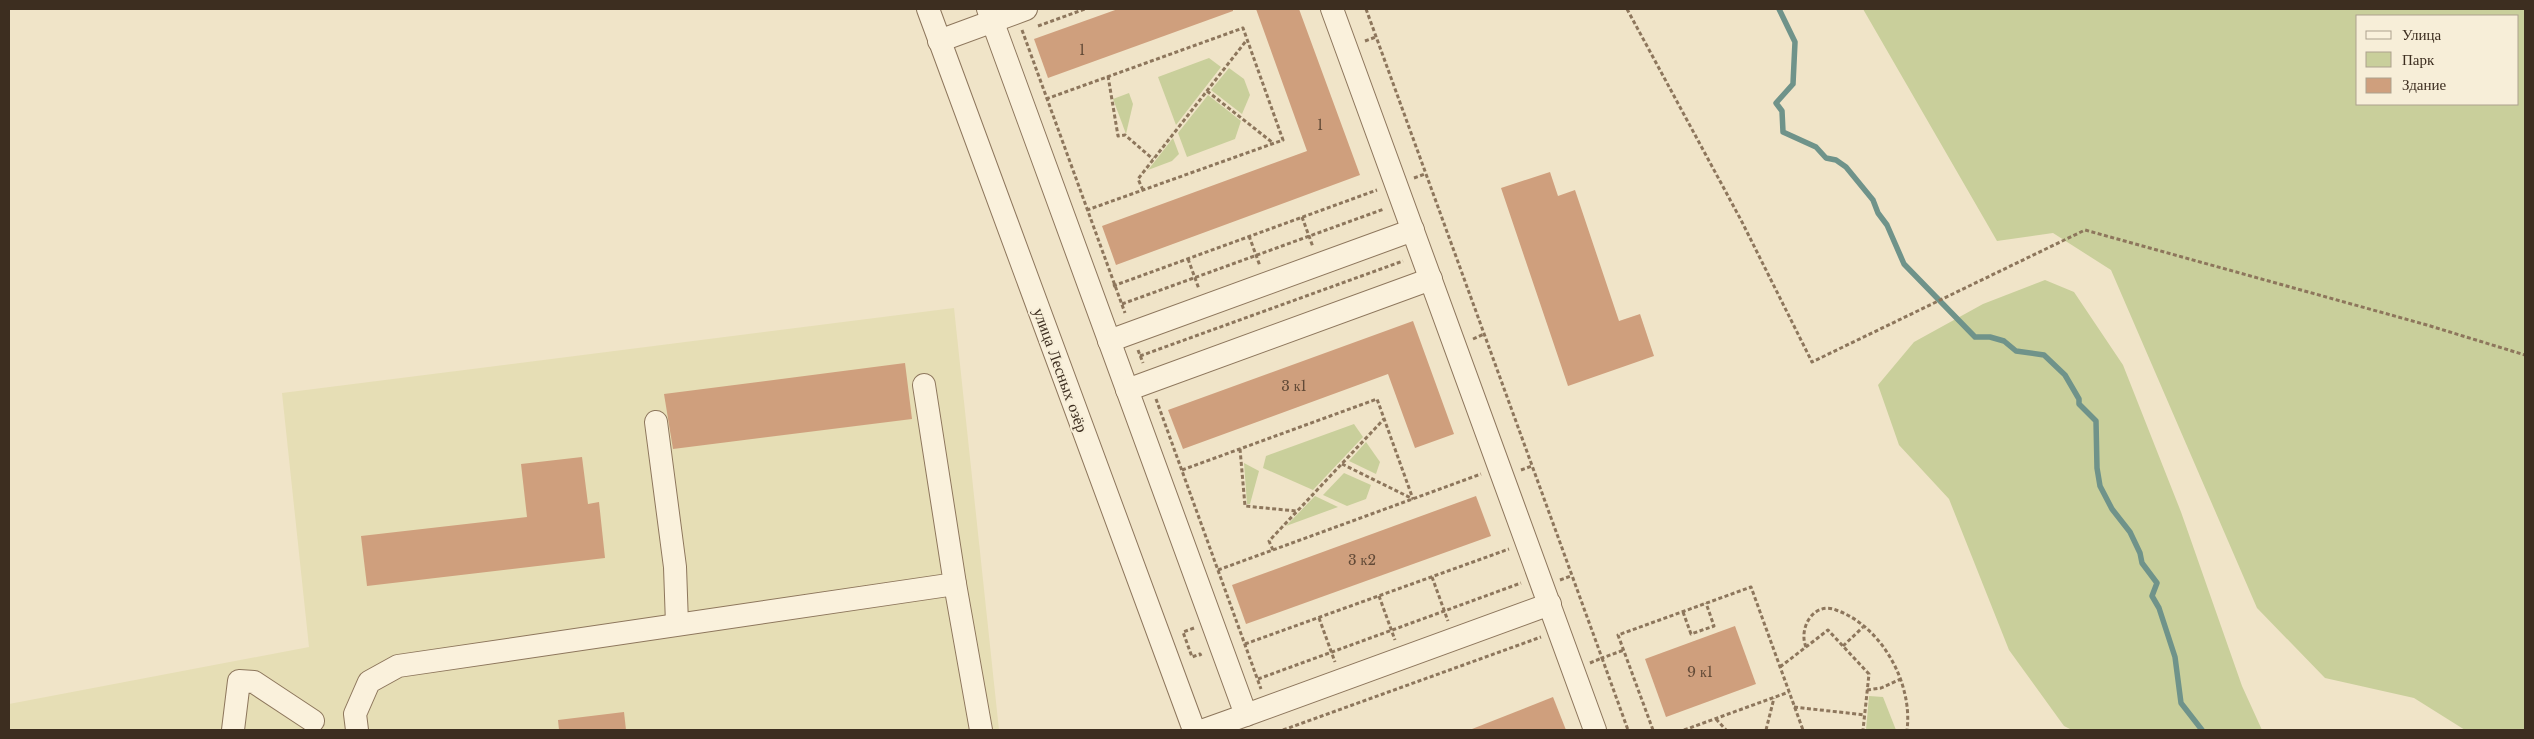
<svg xmlns="http://www.w3.org/2000/svg" width="2534" height="739" font-family="'Libre Baskerville',serif">
  <rect width="100%" height="100%" fill="#f0e4c8"/>
  <!-- farmland -->
  <polygon fill="#e6deb5" points="954,308 999,730 9,730 9,704 309,647 282,393"/>
  <!-- green -->
  <g fill="#c9cf9b" fill-rule="evenodd">
    <path d="M1863 9H2525V730H2465L2414 698 2325 678 2257 608 2111 270 2053 233 1997 241ZM2358 16H2518V104H2358Z"/>
    <polygon points="1209,58 1221,67 1176,125 1158,77"/>
    <polygon points="1229,68 1244,79 1250,95 1242,114 1211,90"/>
    <polygon points="1129,93 1133,104 1126,134 1113,99"/>
    <polygon points="1208,95 1241,121 1235,139 1187,157 1178,133"/>
    <polygon points="1173,138 1179,154 1172,161 1148,170"/>
    <polygon points="2045,280 2074,292 2123,365 2181,512 2242,686 2262,730 2072,730 2064,726 2009,650 1949,499 1899,445 1878,385 1914,342 1983,304"/>
    <polygon points="1354,424 1363,437 1313,490 1263,468 1266,456"/>
    <polygon points="1366,442 1380,462 1376,474 1349,461"/>
    <polygon points="1244,463 1259,471 1250,504 1247,504"/>
    <polygon points="1344,473 1371,485 1366,499 1347,506 1323,495"/>
    <polygon points="1315,496 1338,507 1286,526"/>
    <polygon points="1869,696 1883,697 1896,730 1866,730"/>
  </g>
  <g fill="none" stroke-linecap="round" stroke-linejoin="round">
    <!-- stream -->
    <polyline stroke="#6f938a" stroke-width="5.5" points="1779,9 1795,42 1793,84 1776,103 1782,111 1783,132 1816,147 1826,158 1836,160 1846,167 1873,200 1878,213 1887,225 1904,264 1975,337 1990,337 2004,341 2016,351 2044,355 2065,375 2079,399 2079,404 2096,421 2097,468 2100,486 2112,509 2130,532 2140,553 2142,563 2157,583 2152,596 2159,608 2175,657 2181,703 2202,730"/>
  </g>
  <!-- building -->
  <g fill="#cf9f7d">
    <polygon points="1118,9 1233,9 1233,11 1048,78 1034,39"/>
    <polygon points="1256,9 1299,9 1360,175 1116,265 1102,226 1307,151"/>
    <polygon points="1550,172 1558,196 1575,190 1619,321 1640,314 1654,356 1568,386 1501,188"/>
    <polygon points="1413,321 1454,434 1415,448 1388,374 1183,449 1168,410"/>
    <polygon points="905,363 912,419 673,449 664,394"/>
    <polygon points="582,457 588,504 599,502 605,558 367,586 361,536 527,517 521,464"/>
    <polygon points="1476,496 1491,536 1246,624 1232,585"/>
    <polygon points="1735,626 1756,684 1666,717 1645,659"/>
    <polygon points="1553,697 1566,730 1472,730 1472,729"/>
    <polygon points="624,712 626,730 559,730 558,720"/>
  </g>
  <g fill="none" stroke-linecap="round" stroke-linejoin="round">
    <defs>
      <g id="minor">
        <polyline points="928,9 1194,730"/>
        <polyline points="988,9 1246,715 1550,604"/>
        <polyline points="1332,9 1595,730"/>
        <polyline points="939,41 1026,9"/>
        <polyline points="1109,341 1413,230"/>
        <polyline points="1127,390 1431,279"/>
        <polyline points="656,422 675,567 677,624"/>
        <polyline points="955,584 981,730"/>
        <polyline points="233,730 239,681 254,682 313,721"/>
        <polyline points="357,730 355,714 369,682 398,666 955,584 924,385"/>
        <polyline points="1204,730 1246,715"/>
      </g>
    </defs>
    <!-- minor casing -->
    <use href="#minor" stroke="#8d765c" stroke-width="24"/>
    <!-- path -->
    <g stroke="#8d765c" stroke-width="3" stroke-dasharray="4 2.5" stroke-linecap="butt">
      <polyline points="1366,9 1602,658 1624,650"/>
      <polyline points="1627,9 1741,220 1812,362 2085,230 2427,325 2525,355"/>
      <polyline points="1038,26 1085,9"/>
      <polyline points="1022,30 1125,313"/>
      <polyline points="1365,41 1376,37"/>
      <polyline points="1108,76 1118,136 1125,135 1153,159"/>
      <polyline points="1207,91 1273,143"/>
      <polyline points="1046,99 1243,28 1283,140 1087,210"/>
      <polyline points="1414,178 1425,174"/>
      <polyline points="1143,190 1138,179 1246,41"/>
      <polyline points="1302,217 1313,247"/>
      <polyline points="1249,236 1260,266"/>
      <polyline points="1188,259 1199,289"/>
      <polyline points="1113,286 1377,190"/>
      <polyline points="1122,304 1384,209"/>
      <polyline points="1473,339 1484,334"/>
      <polyline points="1138,350 1143,363"/>
      <polyline points="1140,356 1403,261"/>
      <polyline points="1156,399 1261,689"/>
      <polyline points="1240,449 1245,506 1296,511"/>
      <polyline points="1342,464 1413,499"/>
      <polyline points="1182,470 1377,399 1413,499"/>
      <polyline points="1521,470 1532,466"/>
      <polyline points="1273,550 1269,541 1384,419"/>
      <polyline points="1218,570 1481,474"/>
      <polyline points="1432,577 1448,621"/>
      <polyline points="1560,580 1571,576"/>
      <polyline points="1379,596 1395,640"/>
      <polyline points="1683,612 1691,634 1714,626 1706,603"/>
      <polyline points="1319,618 1335,662"/>
      <polyline points="1194,628 1183,632 1192,657 1200,654 1201,656"/>
      <polyline points="1245,644 1509,549"/>
      <polyline points="1843,646 1863,627"/>
      <path d="M1806 647C1798 628 1814 601 1836 610 1882 626 1913 684 1907 730"/>
      <polyline points="1590,663 1602,658 1628,730"/>
      <polyline points="1780,667 1828,630 1869,674 1863,730"/>
      <polyline points="1258,679 1521,583"/>
      <polyline points="1867,690 1881,688 1901,679"/>
      <polyline points="1794,707 1865,715"/>
      <polyline points="1716,719 1726,730"/>
      <polyline points="1283,730 1541,637"/>
      <polyline points="1653,730 1618,635 1751,587 1803,730"/>
      <polyline points="1684,730 1789,692"/>
      <polyline points="1766,730 1774,698"/>
    </g>
    <!-- minor -->
    <use href="#minor" stroke="#faf1dc" stroke-width="22"/>
  </g>
  <g text-anchor="middle" stroke-width="4" stroke-linejoin="round" paint-order="stroke">
    <!-- number labels -->
    <g font-size="14" fill="#624a37">
      <text x="1082" y="55">1</text>
      <text x="1320" y="130">1</text>
      <text x="1294" y="391">3 к1</text>
      <text x="1362" y="565">3 к2</text>
      <text x="1700" y="677">9 к1</text>
    </g>
    <!-- street labels -->
    <g font-size="16" fill="#3d2e20" stroke="#f7eed8">
      <text transform="translate(1061 370) rotate(70)" y="6">улица Лесных озёр</text>
    </g>
  </g>
  <!-- border -->
  <rect width="2534" height="739" fill="none" stroke="#3d2e20" stroke-width="20"/>
  <!-- legend -->
  <rect x="2356" y="15" width="162" height="90" fill="#f7eed8" stroke="#ada18e"/>
  <rect x="2366" y="31" width="25" height="8" fill="#faf1dc" stroke="#ada18e"/>
  <text x="2402" y="40" font-size="15" fill="#3d2e20">Улица</text>
  <rect x="2366" y="52" width="25" height="15" fill="#c9cf9b" stroke="#ada18e"/>
  <text x="2402" y="65" font-size="15" fill="#3d2e20">Парк</text>
  <rect x="2366" y="78" width="25" height="15" fill="#cf9f7d" stroke="#ada18e"/>
  <text x="2402" y="90" font-size="15" fill="#3d2e20">Здание</text>
</svg>
